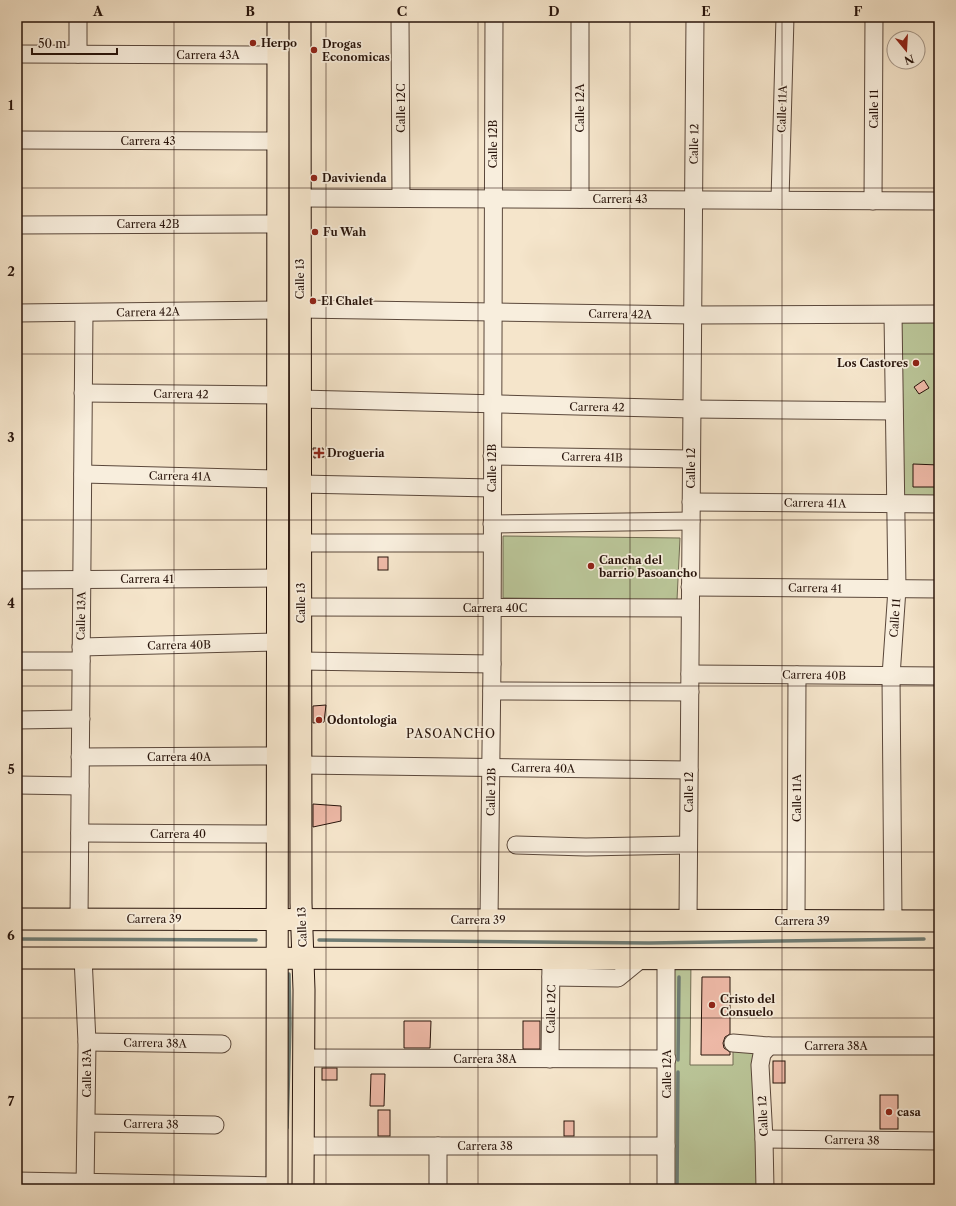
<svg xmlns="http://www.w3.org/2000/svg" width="956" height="1206" font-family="'Libre Caslon Text',serif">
  <rect width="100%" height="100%" fill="#f5e5cb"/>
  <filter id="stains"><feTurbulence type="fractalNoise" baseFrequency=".005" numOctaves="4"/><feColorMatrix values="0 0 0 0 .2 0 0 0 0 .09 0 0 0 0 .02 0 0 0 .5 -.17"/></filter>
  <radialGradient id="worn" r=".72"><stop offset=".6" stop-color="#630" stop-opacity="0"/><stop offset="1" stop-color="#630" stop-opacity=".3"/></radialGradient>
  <!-- green -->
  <g fill="#bac598" stroke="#716c52">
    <polygon points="939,314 939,504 895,504 893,315"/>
    <polygon points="503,536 680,538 677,600 503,598"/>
    <polygon points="666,959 691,959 690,1065 733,1065 733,1043 769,1046 765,1189 666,1189"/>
  </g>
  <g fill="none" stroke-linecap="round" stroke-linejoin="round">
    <!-- stream -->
    <g stroke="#6e7b73" stroke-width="3.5">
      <polyline points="17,939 256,940"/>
      <polyline points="319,940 649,943 924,939"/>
      <polyline points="678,1060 679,977"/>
      <polyline points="287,1128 290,1024 289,974"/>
      <polyline points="677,1189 678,1072"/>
    </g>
  </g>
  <!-- building -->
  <g fill="#eeb9a7" stroke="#28140b">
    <polygon points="924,380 929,388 919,394 914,387"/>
    <polygon points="313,448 323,448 324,457 314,458"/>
    <polygon points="913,464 939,465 939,487 913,487"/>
    <rect x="378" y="557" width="10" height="13"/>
    <polygon points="326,705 324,722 313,723 313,706"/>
    <polygon points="313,804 341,806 341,821 313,827"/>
    <polygon points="702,977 730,977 730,1034 725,1037 723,1043 724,1048 730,1052 730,1055 701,1055"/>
    <polygon points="404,1021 431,1021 430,1048 404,1048"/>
    <rect x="523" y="1021" width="17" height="28"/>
    <rect x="773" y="1061" width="12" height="22"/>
    <rect x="322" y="1068" width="15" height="12"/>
    <polygon points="371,1074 385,1074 384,1106 370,1106"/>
    <rect x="880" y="1095" width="18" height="34"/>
    <rect x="378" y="1110" width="12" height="26"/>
    <rect x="564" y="1121" width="10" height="15"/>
  </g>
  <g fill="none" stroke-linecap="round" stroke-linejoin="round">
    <defs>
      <g id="minor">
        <polyline points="400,17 401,198"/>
        <polyline points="17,54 278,55"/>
        <polyline points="78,54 78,17"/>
        <polyline points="17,140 278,141"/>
        <polyline points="300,198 939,201"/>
        <polyline points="580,199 580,17"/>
        <polyline points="780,200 785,17"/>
        <polyline points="873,201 874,17"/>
        <polyline points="17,225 278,224"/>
        <polyline points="300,309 693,315 939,314"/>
        <polyline points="17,313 279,310"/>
        <polyline points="893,315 897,589 891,676 893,921"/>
        <polyline points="83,393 279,395"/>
        <polyline points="300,399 692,409 894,411"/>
        <polyline points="492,456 691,459"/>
        <polyline points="83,474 278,479"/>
        <polyline points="301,484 492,488"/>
        <polyline points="691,502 939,504"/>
        <polyline points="492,524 691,521"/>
        <polyline points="301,543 492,543"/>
        <polyline points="17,580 278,578"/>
        <polyline points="690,587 939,589"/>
        <polyline points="301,607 690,608"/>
        <polyline points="81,647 278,642"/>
        <polyline points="17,661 81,661"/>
        <polyline points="301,661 492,664"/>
        <polyline points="690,674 939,676"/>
        <polyline points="492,691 690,692"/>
        <polyline points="17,720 81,719"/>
        <polyline points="80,757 278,756"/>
        <polyline points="301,765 689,770"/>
        <polyline points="17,785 80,786"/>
        <polyline points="80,833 277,834"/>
        <polyline points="516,845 586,847 688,845"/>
        <polyline points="79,919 84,313"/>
        <polyline points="688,919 695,17"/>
        <polyline points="489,920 492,664 494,17"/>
        <polyline points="796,920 797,675"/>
        <polyline points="83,957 87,1042 85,1189"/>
        <polyline points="666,959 666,1189"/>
        <polyline points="551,977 618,978 640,960"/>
        <polyline points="87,1042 222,1044"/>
        <polyline points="733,1043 769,1046 939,1046"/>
        <polyline points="303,1058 667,1059"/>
        <polyline points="550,1059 551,959"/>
        <polyline points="87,1123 215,1125"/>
        <polyline points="764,1139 939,1141"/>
        <polyline points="303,1146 666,1146"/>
        <polyline points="17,1181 277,1186"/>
        <polyline points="438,1189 438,1146"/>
        <polyline points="765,1189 764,1139 760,1065 762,1054 769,1046"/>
      </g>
      <g id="major">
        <polyline points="300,17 301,903 304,990 303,1189"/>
        <polyline points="17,919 939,921"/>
        <polyline points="17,958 939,959"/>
        <polyline points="277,1189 278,17"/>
      </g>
    </defs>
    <!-- minor casing -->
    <use href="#minor" stroke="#5b483b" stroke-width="19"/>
    <!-- major casing -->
    <use href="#major" stroke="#28140b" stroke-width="23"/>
    <!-- minor -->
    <use href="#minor" stroke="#f8eedd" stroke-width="17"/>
    <!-- major -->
    <use href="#major" stroke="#f5e5cb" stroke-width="21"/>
  </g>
  <!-- grid -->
  <path fill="none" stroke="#28140b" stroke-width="1" stroke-opacity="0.55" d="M174 17V1189M326 17V1189M478 17V1189M630 17V1189M782 17V1189M17 188H939M17 354H939M17 520H939M17 686H939M17 852H939M17 1018H939"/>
  <!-- markers -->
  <g fill="#8f2418" stroke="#f8eedd" stroke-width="1.5">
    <circle cx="253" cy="43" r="4"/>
    <circle cx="314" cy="50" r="4"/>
    <circle cx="314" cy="178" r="4"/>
    <circle cx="315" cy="232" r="4"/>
    <circle cx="313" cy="301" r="4"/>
    <circle cx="916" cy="363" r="4"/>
    <path d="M317 447h4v4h4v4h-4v4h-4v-4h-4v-4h4z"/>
    <circle cx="591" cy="566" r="4"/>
    <circle cx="319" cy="720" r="4"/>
    <circle cx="712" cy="1005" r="4"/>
    <circle cx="889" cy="1112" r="4"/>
  </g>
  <g text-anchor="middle" stroke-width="3.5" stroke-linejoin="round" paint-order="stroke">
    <!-- poi labels -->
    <g font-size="11" font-weight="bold" fill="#28140b" stroke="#f8eedd" text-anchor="start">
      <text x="261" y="47">Herpo</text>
      <text x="322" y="48">Drogas<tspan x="322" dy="13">Economicas</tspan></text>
      <text x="322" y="182">Davivienda</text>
      <text x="323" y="236">Fu Wah</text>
      <text x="321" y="305">El Chalet</text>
      <text x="908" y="367" text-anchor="end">Los Castores</text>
      <text x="327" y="457">Drogueria</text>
      <text x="599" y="564">Cancha del<tspan x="599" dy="13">barrio Pasoancho</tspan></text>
      <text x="327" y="724">Odontologia</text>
      <text x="720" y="1003">Cristo del<tspan x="720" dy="13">Consuelo</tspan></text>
      <text x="897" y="1116">casa</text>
    </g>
    <!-- street labels -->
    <g font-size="11" fill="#28140b" stroke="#f8eedd">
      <text x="208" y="59">Carrera 43A</text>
      <text transform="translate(401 108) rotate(-90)" y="4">Calle 12C</text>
      <text transform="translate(580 108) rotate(-90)" y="4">Calle 12A</text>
      <text transform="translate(782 109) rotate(-88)" y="4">Calle 11A</text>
      <text transform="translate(874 109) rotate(-90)" y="4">Calle 11</text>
      <text x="148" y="145">Carrera 43</text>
      <text transform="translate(493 144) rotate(-90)" y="4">Calle 12B</text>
      <text transform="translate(694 144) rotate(-89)" y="4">Calle 12</text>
      <text x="620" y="203">Carrera 43</text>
      <text x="148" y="228">Carrera 42B</text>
      <text transform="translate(300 279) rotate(-90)" y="4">Calle 13</text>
      <text transform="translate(148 312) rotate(-1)" y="4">Carrera 42A</text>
      <text transform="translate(620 314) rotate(1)" y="4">Carrera 42A</text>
      <text transform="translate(181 394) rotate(1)" y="4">Carrera 42</text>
      <text transform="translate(597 407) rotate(1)" y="4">Carrera 42</text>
      <text transform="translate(592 457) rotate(1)" y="4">Carrera 41B</text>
      <text transform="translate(492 468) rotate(-90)" y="4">Calle 12B</text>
      <text transform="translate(691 468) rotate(-90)" y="4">Calle 12</text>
      <text transform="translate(180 476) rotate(1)" y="4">Carrera 41A</text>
      <text transform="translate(815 503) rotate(1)" y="4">Carrera 41A</text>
      <text x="147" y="583">Carrera 41</text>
      <text transform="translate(815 588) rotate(1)" y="4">Carrera 41</text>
      <text transform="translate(301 603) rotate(-90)" y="4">Calle 13</text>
      <text x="495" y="612">Carrera 40C</text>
      <text transform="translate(81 616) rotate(-89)" y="4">Calle 13A</text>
      <text transform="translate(895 618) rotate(-86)" y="4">Calle 11</text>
      <text transform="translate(179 645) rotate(-1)" y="4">Carrera 40B</text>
      <text transform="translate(814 675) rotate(1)" y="4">Carrera 40B</text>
      <text x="179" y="761">Carrera 40A</text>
      <text transform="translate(543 768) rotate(1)" y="4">Carrera 40A</text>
      <text transform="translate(491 792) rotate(-89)" y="4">Calle 12B</text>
      <text transform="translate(689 792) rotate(-90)" y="4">Calle 12</text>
      <text transform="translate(797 798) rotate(-90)" y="4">Calle 11A</text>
      <text x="178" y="838">Carrera 40</text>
      <text x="154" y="923">Carrera 39</text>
      <text x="478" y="924">Carrera 39</text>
      <text x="802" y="925">Carrera 39</text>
      <text transform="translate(302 927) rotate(-92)" y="4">Calle 13</text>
      <text transform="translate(551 1009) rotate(-89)" y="4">Calle 12C</text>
      <text transform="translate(155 1043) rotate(1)" y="4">Carrera 38A</text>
      <text x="836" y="1050">Carrera 38A</text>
      <text x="485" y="1063">Carrera 38A</text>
      <text transform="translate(87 1073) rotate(-90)" y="4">Calle 13A</text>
      <text transform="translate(667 1074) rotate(-90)" y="4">Calle 12A</text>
      <text transform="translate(763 1116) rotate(-93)" y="4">Calle 12</text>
      <text transform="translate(151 1124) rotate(1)" y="4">Carrera 38</text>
      <text transform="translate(852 1140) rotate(1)" y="4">Carrera 38</text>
      <text x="485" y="1150">Carrera 38</text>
    </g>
    <!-- neighbourhood labels -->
    <g font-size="12" letter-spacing="1" fill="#28140b" stroke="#f8eedd">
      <text x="451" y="738">PASOANCHO</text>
    </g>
  </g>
  <!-- margin -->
  <rect width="956" height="1206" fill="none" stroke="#f5e5cb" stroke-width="44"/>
  <!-- north arrow -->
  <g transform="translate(906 50) rotate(162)"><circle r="19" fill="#f8eedd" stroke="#a59789"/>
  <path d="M0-3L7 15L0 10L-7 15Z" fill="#8f2418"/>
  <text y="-6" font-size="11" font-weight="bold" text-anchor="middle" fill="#28140b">N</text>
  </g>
  <!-- scale -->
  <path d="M32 48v6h85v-6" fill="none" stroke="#28140b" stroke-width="2"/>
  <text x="38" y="48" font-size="12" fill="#28140b" stroke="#f8eedd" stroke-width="3" paint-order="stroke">50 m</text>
  <rect x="22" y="22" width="912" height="1162" fill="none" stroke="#28140b" stroke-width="1.5"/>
  <g font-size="13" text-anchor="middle" font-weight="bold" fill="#28140b">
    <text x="98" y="16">A</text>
    <text x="250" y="16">B</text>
    <text x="402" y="16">C</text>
    <text x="554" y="16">D</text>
    <text x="706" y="16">E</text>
    <text x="858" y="16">F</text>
    <text x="11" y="110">1</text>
    <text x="11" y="276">2</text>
    <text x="11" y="442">3</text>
    <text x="11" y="608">4</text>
    <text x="11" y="774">5</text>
    <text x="11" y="940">6</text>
    <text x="11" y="1106">7</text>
  </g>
  <rect width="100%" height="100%" filter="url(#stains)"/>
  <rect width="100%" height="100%" fill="url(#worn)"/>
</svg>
